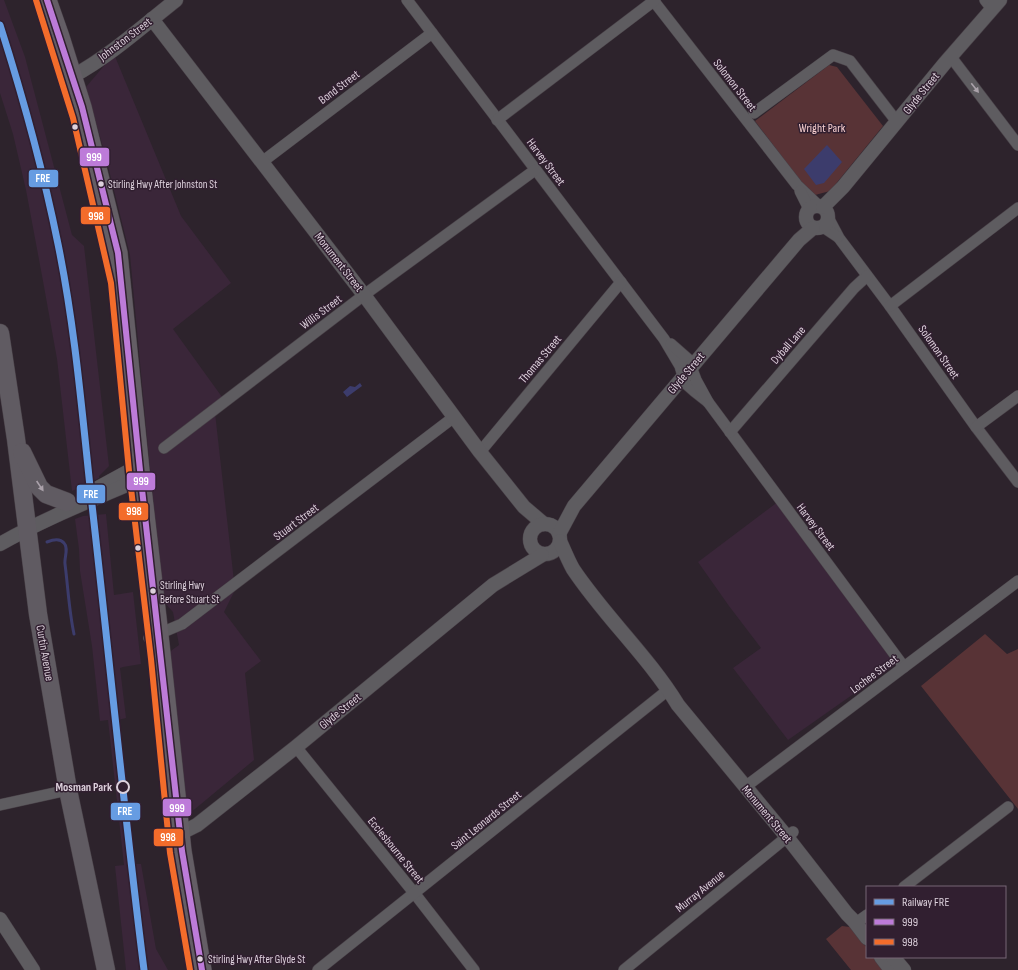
<svg xmlns="http://www.w3.org/2000/svg" width="1018" height="970" font-family="'Sofia Sans Condensed',sans-serif">
  <rect width="100%" height="100%" fill="#2d232c"/>
  <!-- built -->
  <g fill="#3a2639">
    <polygon points="0,0 4,0 25,57 72,235 84,246 109,466 99,476 99,478 72,491 57,359 43,281 26,190 13,134 0,93"/>
    <polygon points="114,54 181,216 231,283 173,329 222,397 214,404 235,590 224,612 261,661 245,673 254,760 195,809 189,813 182,808 169,654 172,650 179,645 173,612 164,602 149,459 130,255 106,158 86,87"/>
    <polygon points="779,501 899,662 788,740 733,668 761,648 729,606 698,562"/>
    <polygon points="106,514 114,595 133,592 141,664 123,667 120,668 126,718 118,720 134,864 141,864 156,949 168,970 126,970 115,866 124,865 108,720 100,721 92,646 80,571 79,549 75,519 83,516"/>
  </g>
  <!-- green -->
  <g fill="#583336">
    <polygon points="829,65 837,67 883,126 830,191 815,195 806,189 755,121"/>
    <polygon points="985,634 1007,654 1018,649 1018,809 921,686"/>
    <polygon points="842,926 850,927 867,948 867,957 874,957 885,970 851,970 826,939"/>
  </g>
  <!-- water -->
  <g fill="#3c3c6c">
    <polygon points="827,145 842,162 824,183 816,185 804,169"/>
    <polygon points="360,383 362,386 347,397 343,392 350,386 355,387"/>
  </g>
  <g fill="none" stroke-linecap="round" stroke-linejoin="round">
    <!-- stream -->
    <path stroke="#3c3c6c" stroke-width="3" d="M47 542C52 540 60 538 64 543 69 548 64 558 65 564 68 587 69 611 74 634"/>
    <defs>
      <g id="minor">
        <polyline points="407,0 664,339 680,366 685,383 694,391 708,402"/>
        <polyline points="653,0 797,185 819,206"/>
        <polyline points="985,0 992,9"/>
        <polyline points="951,57 1018,145"/>
        <polyline points="754,113 833,55 850,61 897,122"/>
        <polyline points="497,120 655,0"/>
        <polyline points="262,162 432,33"/>
        <polyline points="800,191 809,209"/>
        <polyline points="829,219 839,238 890,306 976,427 1018,482"/>
        <polyline points="823,227 838,237"/>
        <polyline points="890,306 1018,208"/>
        <polyline points="671,344 688,359 696,380 708,402 904,667"/>
        <polyline points="976,427 1018,396"/>
        <polyline points="730,432 854,288 867,276"/>
        <polyline points="164,448 364,295 535,170"/>
        <polyline points="480,452 621,282"/>
        <polyline points="149,638 182,624 454,417"/>
        <polyline points="296,747 415,894 474,970"/>
        <polyline points="745,787 1018,581"/>
        <polyline points="0,805 68,790"/>
        <polyline points="904,887 1008,807"/>
        <polyline points="856,923 867,915"/>
        <polyline points="318,970 668,690"/>
        <polyline points="624,970 793,832"/>
      </g>
      <g id="tertiary">
        <polyline points="152,19 364,295 480,452 524,507 544,524"/>
        <path d="M73 76C110 56 143 26 176 0"/>
        <circle cx="817" cy="217" r="11"/>
        <polyline points="823,207 843,187 945,63 1000,0"/>
        <polyline points="96,489 129,471 139,468"/>
        <circle cx="545" cy="539" r="15"/>
        <polyline points="559,534 574,506 799,240 813,228"/>
        <path d="M560 541C564 550 568 560 573 569 605 617 648 656 678 705L787 837 847 914 854 921 867 938"/>
        <path d="M0 544C42 520 87 502 131 483L141 480"/>
        <polyline points="168,833 185,831 197,825 296,747 493,585 542,555"/>
        <polyline points="0,919 33,970"/>
        <polyline points="881,957 891,970"/>
        <polyline points="893,957 904,970"/>
      </g>
      <g id="primary">
        <polyline points="0,333 16,439 38,614 68,790 106,970"/>
        <polyline points="22,452 39,487 46,494 67,502"/>
      </g>
      <polyline id="trunk" points="47,0 60,37 82,107 118,253 141,480 159,635 182,851 202,970"/>
    </defs>
    <!-- minor casing -->
    <use href="#minor" stroke="#484047" stroke-width="12"/>
    <!-- tertiary casing -->
    <use href="#tertiary" stroke="#484047" stroke-width="15"/>
    <!-- primary casing -->
    <use href="#primary" stroke="#484047" stroke-width="19"/>
    <!-- trunk casing -->
    <use href="#trunk" stroke="#484047" stroke-width="20"/>
    <!-- minor -->
    <use href="#minor" stroke="#5e5c60" stroke-width="11"/>
    <!-- tertiary -->
    <use href="#tertiary" stroke="#5e5c60" stroke-width="14"/>
    <!-- primary -->
    <use href="#primary" stroke="#605b62" stroke-width="18"/>
    <!-- trunk -->
    <use href="#trunk" stroke="#645e65" stroke-width="19"/>
    <defs>
      <polyline id="bus-1" points="47,0 82,107 118,253 141,480 182,851 202,970"/>
      <polyline id="bus-2" points="36,0 73,118 111,283 129,471 151,659 170,853 190,970"/>
    </defs>
    <!-- bus-1 casing -->
    <use href="#bus-1" stroke="#311f30" stroke-width="9"/>
    <!-- bus-2 casing -->
    <use href="#bus-2" stroke="#311f30" stroke-width="9"/>
    <!-- bus-1 -->
    <use href="#bus-1" stroke="#bd7bd9" stroke-width="6"/>
    <!-- bus-2 -->
    <use href="#bus-2" stroke="#f36c2b" stroke-width="6"/>
    <defs>
      <path id="rail-1" d="M0 25C23 97 43 170 58 244 75 327 82 412 91 496 109 654 124 812 144 970"/>
    </defs>
    <!-- rail-1 casing -->
    <use href="#rail-1" stroke="#311f30" stroke-width="10"/>
    <!-- rail-1 -->
    <use href="#rail-1" stroke="#669ce2" stroke-width="7"/>
  </g>
  <!-- one-way arrows -->
  <defs><path id="oneway-solid" d="M-6-.8H1V-3.2L6.5 0L1 3.2V.8H-6Z"/></defs>
  <use fill="#aaa2aa" href="#oneway-solid" transform="translate(975 88) rotate(52)"/>
  <use fill="#aba2ab" href="#oneway-solid" transform="translate(40 486) rotate(56)"/>
  <!-- markers -->
  <g fill="#ddd1dc" stroke="#311f30" stroke-width="1.5">
    <circle cx="75" cy="127" r="3.5"/>
    <circle cx="101" cy="184" r="3.5"/>
    <circle cx="138" cy="548" r="3.5"/>
    <circle cx="153" cy="591" r="3.5"/>
    <circle cx="200" cy="959" r="3.5"/>
  </g>
  <circle fill="#311f30" stroke="#ddd1dc" stroke-width="2" cx="123" cy="787" r="6"/>
  <g text-anchor="middle" stroke-width="3" stroke-linejoin="round" paint-order="stroke">
    <!-- bus labels -->
    <g font-size="11" fill="#ddd1dc" stroke="#311f30" text-anchor="start">
      <text x="108" y="188">Stirling Hwy After Johnston St</text>
      <text x="160" y="589">Stirling Hwy<tspan x="160" dy="14">Before Stuart St</tspan></text>
      <text x="208" y="963">Stirling Hwy After Glyde St</text>
    </g>
    <!-- street labels -->
    <g font-size="12" fill="#ddd1dc" stroke="#311f30">
      <text transform="translate(125 39) rotate(-37)" y="4">Johnston Street</text>
      <text transform="translate(735 85) rotate(52)" y="4">Solomon Street</text>
      <text transform="translate(339 87) rotate(-37)" y="4">Bond Street</text>
      <text transform="translate(921 93) rotate(-51)" y="4">Glyde Street</text>
      <text transform="translate(546 162) rotate(53)" y="4">Harvey Street</text>
      <text transform="translate(339 262) rotate(52)" y="4">Monument Street</text>
      <text transform="translate(321 312) rotate(-37)" y="4">Willis Street</text>
      <text transform="translate(788 345) rotate(-49)" y="4">Dyball Lane</text>
      <text transform="translate(939 352) rotate(55)" y="4">Solomon Street</text>
      <text transform="translate(540 359) rotate(-50)" y="4">Thomas Street</text>
      <text transform="translate(686 373) rotate(-50)" y="4">Glyde Street</text>
      <text transform="translate(296 522) rotate(-37)" y="4">Stuart Street</text>
      <text transform="translate(816 527) rotate(53)" y="4">Harvey Street</text>
      <text transform="translate(45 653) rotate(80)" y="4">Curtin Avenue</text>
      <text transform="translate(874 674) rotate(-37)" y="4">Lochee Street</text>
      <text transform="translate(340 711) rotate(-39)" y="4">Glyde Street</text>
      <text transform="translate(767 814) rotate(50)" y="4">Monument Street</text>
      <text transform="translate(486 820) rotate(-39)" y="4">Saint Leonards Street</text>
      <text transform="translate(396 850) rotate(51)" y="4">Ecclesbourne Street</text>
      <text transform="translate(700 891) rotate(-39)" y="4">Murray Avenue</text>
    </g>
    <!-- park labels -->
    <g font-size="12" fill="#f7cfcf" stroke="#311f30">
      <text x="822" y="132">Wright Park</text>
    </g>
    <!-- stop labels -->
    <g font-size="12" font-weight="bold" fill="#ddd1dc" stroke="#311f30" text-anchor="end">
      <text x="112" y="791">Mosman Park</text>
    </g>
  </g>
  <g stroke="#311f30" stroke-width="1.5">
    <rect x="79" y="147" width="31" height="20" rx="4" fill="#bd7bd9"/>
    <rect x="28" y="169" width="31" height="19" rx="4" fill="#669ce2"/>
    <rect x="80" y="206" width="31" height="19" rx="4" fill="#f36c2b"/>
    <rect x="126" y="472" width="30" height="19" rx="4" fill="#bd7bd9"/>
    <rect x="76" y="484" width="30" height="20" rx="4" fill="#669ce2"/>
    <rect x="118" y="502" width="31" height="19" rx="4" fill="#f36c2b"/>
    <rect x="162" y="798" width="30" height="19" rx="4" fill="#bd7bd9"/>
    <rect x="110" y="802" width="31" height="19" rx="4" fill="#669ce2"/>
    <rect x="153" y="828" width="31" height="19" rx="4" fill="#f36c2b"/>
  </g>
  <g font-size="11" text-anchor="middle" font-weight="bold" fill="#fff">
    <text x="94" y="161">999</text>
    <text x="43" y="182">FRE</text>
    <text x="96" y="220">998</text>
    <text x="141" y="485">999</text>
    <text x="91" y="498">FRE</text>
    <text x="134" y="515">998</text>
    <text x="177" y="812">999</text>
    <text x="125" y="815">FRE</text>
    <text x="168" y="841">998</text>
  </g>
  <!-- legend -->
  <rect x="866" y="886" width="140" height="72" fill="#311f30" stroke="#766675"/>
  <rect x="874" y="899" width="20" height="6" fill="#669ce2" stroke="#766675"/>
  <text x="902" y="906" font-size="12" fill="#ddd1dc">Railway FRE</text>
  <rect x="874" y="919" width="20" height="6" fill="#bd7bd9" stroke="#766675"/>
  <text x="902" y="926" font-size="12" fill="#ddd1dc">999</text>
  <rect x="874" y="939" width="20" height="6" fill="#f36c2b" stroke="#766675"/>
  <text x="902" y="946" font-size="12" fill="#ddd1dc">998</text>
</svg>
